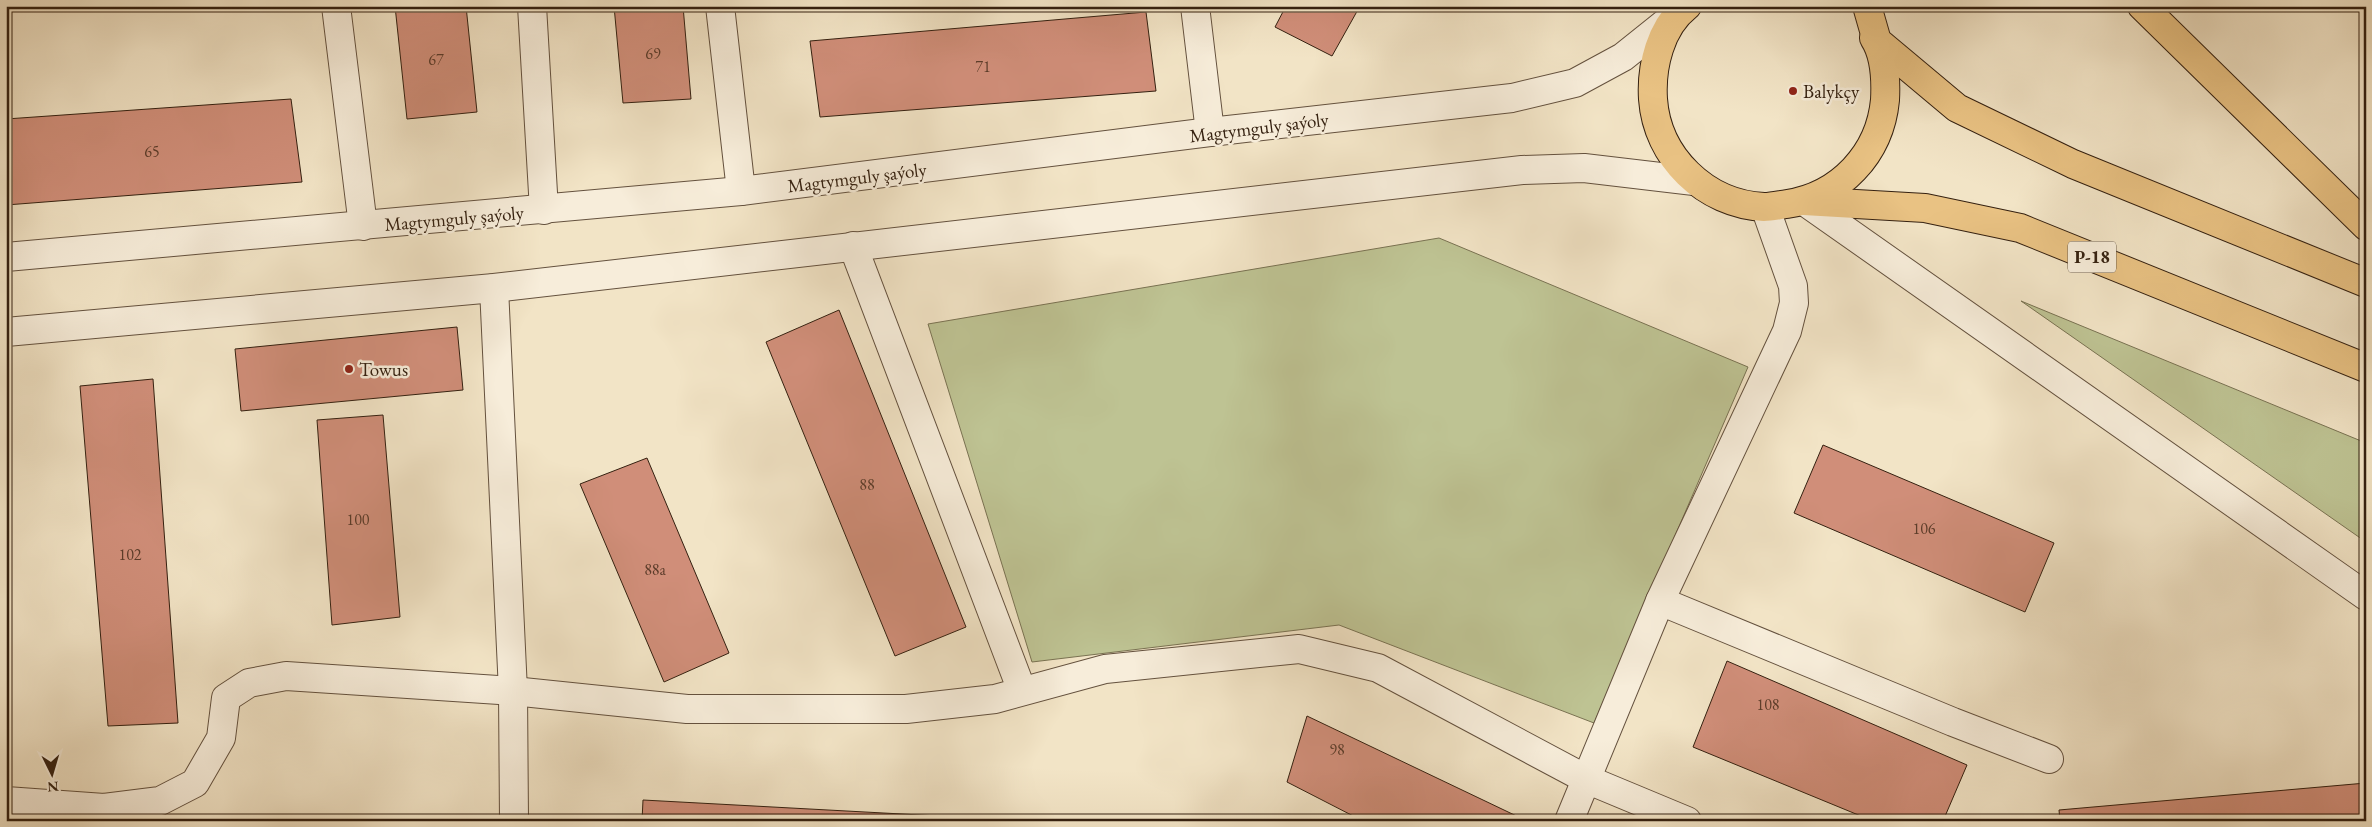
<svg xmlns="http://www.w3.org/2000/svg" width="2372" height="827" font-family="'EB Garamond',serif">
  <rect width="100%" height="100%" fill="#f2e4c6"/>
  <filter id="stains"><feTurbulence type="fractalNoise" baseFrequency=".004" numOctaves="4"/><feColorMatrix values="0 0 0 0 .2 0 0 0 0 .09 0 0 0 0 .02 0 0 0 .5 -.17"/></filter>
  <radialGradient id="worn" r=".72"><stop offset=".6" stop-color="#630" stop-opacity="0"/><stop offset="1" stop-color="#630" stop-opacity=".3"/></radialGradient>
  <!-- green -->
  <g fill="#bec393" stroke="#797252">
    <polygon points="1439,238 1748,367 1594,723 1339,625 1032,662 928,324"/>
    <polygon points="2021,301 2366,443 2366,542"/>
  </g>
  <!-- building -->
  <g fill="#d08e79" stroke="#342010">
    <polygon points="395,6 466,6 477,112 407,119"/>
    <polygon points="614,6 683,6 691,99 623,103"/>
    <polygon points="1286,6 1360,6 1332,56 1275,27"/>
    <polygon points="1146,12 1156,91 820,117 810,41"/>
    <polygon points="291,99 302,182 6,205 6,119"/>
    <polygon points="839,310 966,627 895,656 766,342"/>
    <polygon points="457,327 463,390 241,411 235,349"/>
    <polygon points="153,379 178,723 108,726 80,386"/>
    <polygon points="383,415 400,617 332,625 317,420"/>
    <polygon points="1823,445 2054,543 2025,612 1794,513"/>
    <polygon points="647,458 729,653 664,682 580,484"/>
    <polygon points="1727,661 1967,765 1943,821 1873,821 1693,747"/>
    <polygon points="1307,716 1527,821 1363,821 1287,782"/>
    <polygon points="2366,783 2366,821 2060,821 2059,810"/>
    <polygon points="643,800 976,818 976,821 642,821"/>
  </g>
  <g fill="none" stroke-linecap="round" stroke-linejoin="round">
    <defs>
      <g id="minor">
        <polyline points="336,6 363,226"/>
        <polyline points="532,6 544,210"/>
        <polyline points="720,6 741,191"/>
        <polyline points="1195,6 1210,132"/>
        <polyline points="1804,201 2366,596"/>
        <polyline points="853,246 1022,691"/>
        <polyline points="494,288 513,691 514,821"/>
        <polyline points="1660,601 1953,722 2049,759"/>
        <polyline points="6,801 104,808 160,801 195,783 221,738 226,698 249,683 286,676 513,691 687,709 906,709 995,699 1105,669 1299,649 1378,668 1586,779 1687,821"/>
        <polyline points="1569,821 1660,601 1787,331 1794,303 1793,286 1765,207"/>
      </g>
      <g id="tertiary">
        <polyline points="6,257 741,191 1210,132 1512,98 1575,83 1623,57 1678,13"/>
        <polyline points="6,332 494,288 1522,170 1584,168 1694,181"/>
      </g>
      <g id="trunk">
        <path d="M1687 6C1660 27 1651 67 1653 99 1657 157 1705 204 1764 207 1771 207 1780 205 1787 204 1840 196 1880 154 1885 100 1886 81 1885 55 1874 38"/>
        <polyline points="1867,6 1877,41 1957,108 2073,164 2366,283"/>
        <polyline points="2142,6 2366,226"/>
        <polyline points="1804,201 1925,208 2020,228 2366,368"/>
      </g>
    </defs>
    <!-- minor casing -->
    <use href="#minor" stroke="#64513e" stroke-width="30"/>
    <!-- tertiary casing -->
    <use href="#tertiary" stroke="#64513e" stroke-width="30"/>
    <!-- trunk casing -->
    <use href="#trunk" stroke="#342010" stroke-width="30"/>
    <!-- minor -->
    <use href="#minor" stroke="#f7edda" stroke-width="28"/>
    <!-- tertiary -->
    <use href="#tertiary" stroke="#f7edda" stroke-width="28"/>
    <!-- trunk -->
    <use href="#trunk" stroke="#e9c283" stroke-width="28"/>
  </g>
  <!-- markers -->
  <g fill="#8f2418" stroke="#f7edda" stroke-width="2">
    <circle cx="1793" cy="91" r="5"/>
    <circle cx="349" cy="369" r="5"/>
  </g>
  <g text-anchor="middle" stroke-width="5" stroke-linejoin="round" paint-order="stroke">
    <!-- number labels -->
    <g font-size="16" fill="#5b3c2a">
      <text x="653" y="59">69</text>
      <text x="436" y="65">67</text>
      <text x="983" y="72">71</text>
      <text x="152" y="157">65</text>
      <text x="867" y="490">88</text>
      <text x="358" y="525">100</text>
      <text x="1924" y="534">106</text>
      <text x="130" y="560">102</text>
      <text x="655" y="575">88а</text>
      <text x="1768" y="710">108</text>
      <text x="1337" y="755">98</text>
    </g>
    <!-- shield labels -->
    <rect fill="#f7edda" stroke="#6e5e4d" stroke-width="1" x="2068" y="241.5" width="48" height="31" rx="4"/>
    <g font-size="18" font-weight="bold" fill="#342010">
      <text x="2092" y="263">P-18</text>
    </g>
    <!-- poi labels -->
    <g font-size="19" fill="#342010" stroke="#f7edda" text-anchor="start">
      <text x="1803" y="98">Balykçy</text>
      <text x="359" y="376">Towus</text>
    </g>
    <!-- street labels -->
    <g font-size="19" fill="#342010" stroke="#f7edda">
      <text transform="translate(1259 127) rotate(-7)" y="7">Magtymguly şaýoly</text>
      <text transform="translate(857 177) rotate(-7)" y="7">Magtymguly şaýoly</text>
      <text transform="translate(454 218) rotate(-5)" y="7">Magtymguly şaýoly</text>
    </g>
  </g>
  <!-- margin -->
  <rect width="2372" height="827" fill="none" stroke="#f2e4c6" stroke-width="25"/>
  <rect x="8" y="8" width="2357" height="812" fill="none" stroke="#342010" stroke-width="2.5"/>
  <rect x="12" y="12" width="2347" height="802" fill="none" stroke="#342010"/>
  <!-- north arrow -->
  <g transform="translate(52 774) rotate(175)" stroke="#f7edda" stroke-width="4" paint-order="stroke">
  <path d="M0-4L9 19L0 12L-9 19Z" fill="#342010"/>
  <text y="-8" font-size="14" font-weight="bold" text-anchor="middle" fill="#342010">N</text>
  </g>
  <rect width="100%" height="100%" filter="url(#stains)"/>
  <rect width="100%" height="100%" fill="url(#worn)"/>
</svg>
